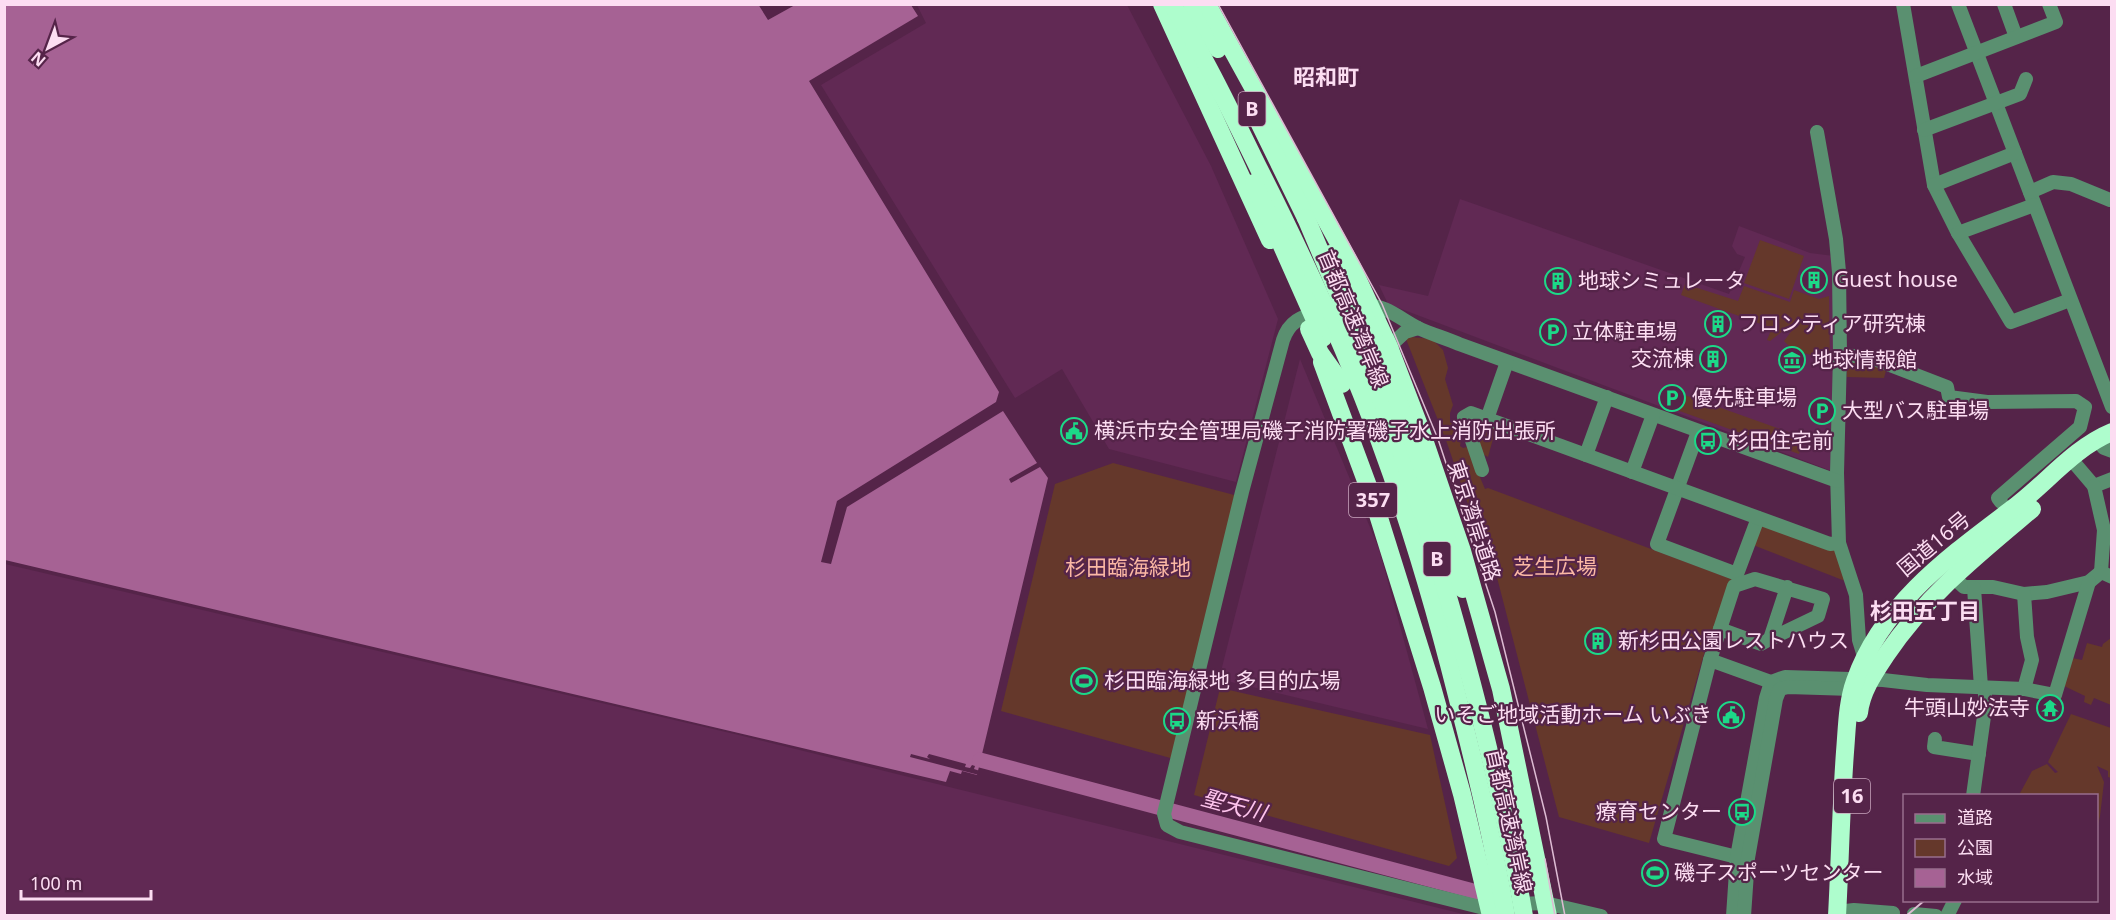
<svg xmlns="http://www.w3.org/2000/svg" width="2116" height="920" font-family="'Noto Sans','Noto Sans JP',sans-serif">
  <rect width="100%" height="100%" fill="#552449"/>
  <!-- built -->
  <g fill="#612954">
    <polygon points="917,5 1127,5 1211,166 1278,319 1236,482 1109,449 1062,369 1015,398 821,85 926,23"/>
    <polygon points="1460,199 1729,294 1745,257 1737,254 1732,246 1739,226 1810,253 1834,256 1837,473 1388,304 1379,285 1428,296"/>
    <polygon points="1300,359 1379,549 1428,729 1219,679"/>
    <polygon points="5,564 743,736 1467,915 5,915"/>
  </g>
  <!-- green -->
  <g fill="#65382b">
    <polygon points="1760,240 1804,256 1789,299 1744,283"/>
    <polygon points="1685,284 1738,301 1744,286 1790,302 1794,290 1819,299 1829,296 1830,366 1818,363 1818,357 1793,350 1784,341 1793,329 1788,327 1770,341 1767,340 1772,328 1681,295"/>
    <polygon points="1411,337 1432,339 1443,350 1448,368 1445,379 1453,405 1450,413 1450,422 1459,428 1461,439 1460,446 1463,448 1467,447 1485,489 1488,488 1734,580 1704,654 1649,843 1559,817 1478,504 1469,507 1447,443 1406,339"/>
    <polygon points="1847,362 1868,362 1887,367 1884,378 1847,377"/>
    <polygon points="1679,393 1805,438 1799,454 1674,409"/>
    <polygon points="1474,415 1497,424 1488,457 1479,452 1466,422"/>
    <polygon points="1113,463 1238,496 1174,759 1001,711 1055,484"/>
    <polygon points="1760,521 1835,548 1845,581 1753,545"/>
    <polygon points="2111,638 2111,705 2094,698 2091,705 2084,702 2085,696 2062,685 2072,658 2082,660 2087,643 2102,647 2103,644"/>
    <polygon points="1220,688 1430,735 1457,858 1449,866 1194,795"/>
    <polygon points="2071,714 2111,728 2111,778 2108,777 2108,771 2097,766 2104,782 2100,816 2097,830 2096,796 2019,795 2032,771 2047,764 2055,773 2058,772 2048,762"/>
  </g>
  <!-- water -->
  <polygon fill="#a66294" points="758,4 768,20 795,5 911,5 918,16 809,81 999,392 996,402 837,501 821,562 831,564 847,507 1003,411 1037,463 1009,479 1011,483 1040,467 1048,478 977,775 962,771 961,774 950,771 946,782 5,560 5,5"/>
  <!-- pier -->
  <polygon fill="#552449" points="911,754 930,759 927,757 929,754 966,764 965,767 970,768 972,765 975,766 974,769 980,771 979,775 910,757"/>
  <g fill="none" stroke-linecap="round" stroke-linejoin="round">
    <!-- river -->
    <polyline stroke="#a66294" stroke-width="15" points="980,760 1477,892"/>
    <!-- minor -->
    <g stroke="#5a9070" stroke-width="14">
      <polyline points="1903,4 1934,185 1958,233 2011,322 2070,300"/>
      <polyline points="1958,4 2112,407"/>
      <polyline points="2004,4 2016,37"/>
      <polyline points="1916,76 2056,22 2049,4"/>
      <polyline points="1924,130 2020,94 2026,79"/>
      <polyline points="1817,132 1836,239 1839,272 1840,355 1837,473 1839,543 1856,595 1859,640 1866,663"/>
      <polyline points="1934,185 2015,153"/>
      <polyline points="2030,192 2053,182 2071,184 2110,200"/>
      <polyline points="1958,233 2034,205"/>
      <path d="M1365 306C1383 303 1402 320 1418 328 1431 334 1445 338 1459 344L1837 481"/>
      <path d="M1319 313C1301 316 1289 322 1283 340L1242 492 1164 814 1167 825 1180 832 1496 911"/>
      <polyline points="1389,347 1405,332 1418,328"/>
      <polyline points="1840,355 1867,357 1877,360 1947,387 1949,397 1987,402 2076,401 2085,407 2080,427 1998,498 2001,502"/>
      <polyline points="1487,419 1507,362"/>
      <polyline points="1698,432 1657,544 1737,574 1758,518"/>
      <polyline points="2096,439 2104,448 2112,451"/>
      <polyline points="1586,455 1607,397"/>
      <polyline points="2071,459 2094,486 2112,479"/>
      <polyline points="1482,470 1464,417 1471,413 1830,544 1839,543"/>
      <polyline points="1632,472 1653,415"/>
      <polyline points="2094,486 2104,530 2101,572"/>
      <polyline points="1953,577 1964,587 1993,587 2024,594 2047,592 2089,582 2101,572 2112,577"/>
      <polyline points="1974,588 1981,687"/>
      <polyline points="2024,594 2027,637 2032,660 2024,689"/>
      <polyline points="1720,629 1761,644 1770,639"/>
      <polyline points="1710,660 1734,586 1755,579 1823,599 1818,616 1770,639 1787,587"/>
      <polyline points="1771,682 1785,677 1883,680 1927,685 2024,689 2055,695 2089,582"/>
      <polyline points="1935,739 1934,747 1979,754"/>
      <polyline points="1973,796 1985,709 1985,688"/>
      <polyline points="1737,857 1664,839 1710,660 1771,682 1780,689"/>
      <polyline points="1513,904 1545,903 1601,916"/>
      <polyline points="1837,912 1854,910 1893,913"/>
      <polyline points="1914,914 1936,916"/>
      <polyline points="1733,916 1737,857 1766,698 1771,682"/>
      <polyline points="1744,916 1748,858 1776,699 1780,689 1788,687 1852,689 1859,686"/>
      <polyline points="1947,916 1955,900"/>
    </g>
    <!-- highway -->
    <g stroke="#aefdcd" stroke-width="18">
      <polyline points="1162,4 1270,240"/>
      <polyline points="1192,4 1218,49"/>
      <polyline points="1207,4 1352,267 1389,347 1420,428 1462,551 1501,689 1548,916"/>
      <polyline points="1258,120 1306,218"/>
      <polyline points="1322,362 1375,505 1432,687 1462,794 1491,916"/>
      <path d="M1859 713C1861 692 1874 673 1886 655 1927 595 1976 556 2032 509"/>
      <path d="M1837 916C1840 861 1841 807 1845 752 1847 729 1847 703 1855 681 1882 604 1950 556 2012 509 2045 485 2073 448 2112 432"/>
    </g>
    <!-- tram -->
    <g stroke="#ddbbd3" stroke-width="1.5">
      <polyline points="1218,4 1382,304 1438,439 1495,612 1546,817 1565,916"/>
      <polyline points="1545,859 1555,916"/>
    </g>
    <!-- rail -->
    <polyline stroke="#ddbbd3" stroke-width="2" points="1906,916 1925,900"/>
    <!-- highway-bridge -->
    <g stroke="#aefdcd" stroke-width="18">
      <path d="M1172 4C1205 57 1232 114 1259 169 1304 258 1346 349 1380 442 1414 534 1441 629 1464 724 1480 787 1495 851 1506 916"/>
      <polyline points="1254,183 1323,338"/>
      <path d="M1306 218C1336 289 1367 360 1394 432 1428 523 1455 617 1479 711 1496 779 1512 847 1524 916"/>
      <path d="M1330 254C1359 294 1376 344 1394 390 1419 456 1442 522 1463 589"/>
      <polyline points="1309,329 1320,353 1342,384"/>
    </g>
  </g>
  <!-- icons -->
  <defs>
    <symbol id="building-ring" viewBox="-11 -11 22 22"><circle r="9.5" fill="#552449" stroke="#1cd988" stroke-width="1.5"/><path d="M-4-6H4V6H1V3H-1V6H-4ZM-2.5-4.3h1.7v1.8h-1.7ZM.8-4.3h1.7v1.8H.8ZM-2.5-1h1.7V.8h-1.7ZM.8-1h1.7V.8H.8Z" fill="#1cd988"/></symbol>
    <symbol id="parking-ring" viewBox="-11 -11 22 22"><circle r="9.5" fill="#552449" stroke="#1cd988" stroke-width="1.5"/><path d="M-3.5-5.5H1a3.5 3.5 0 0 1 0 7H-1V5.5H-3.5ZM-1-3.4V-.6H.8a1.4 1.4 0 0 0 0-2.8Z" fill="#1cd988"/></symbol>
    <symbol id="museum-ring" viewBox="-11 -11 22 22"><circle r="9.5" fill="#552449" stroke="#1cd988" stroke-width="1.5"/><path d="M0-6L6-3V-2H-6V-3ZM-5-1h2V3h-2ZM-1-1h2V3h-2ZM3-1h2V3H3ZM-6 4H6V6H-6Z" fill="#1cd988"/></symbol>
    <symbol id="civic-ring" viewBox="-11 -11 22 22"><circle r="9.5" fill="#552449" stroke="#1cd988" stroke-width="1.5"/><path d="M-.6-6.5H3V-4.5H.6V-3L4-1V1h2V6H-6V1h2V-1L-.6-3ZM-1.2 2.5V6h2.4V2.5Z" fill="#1cd988"/></symbol>
    <symbol id="bus-ring" viewBox="-11 -11 22 22"><circle r="9.5" fill="#552449" stroke="#1cd988" stroke-width="1.5"/><path d="M-5-6H5V4H4V6H2V4H-2V6H-4V4H-5ZM-3.5-4V0h7V-4ZM-3.5 1.2v1.5H-2V1.2ZM2 1.2v1.5H3.5V1.2Z" fill="#1cd988"/></symbol>
    <symbol id="stadium-ring" viewBox="-11 -11 22 22"><circle r="9.5" fill="#552449" stroke="#1cd988" stroke-width="1.5"/><path d="M0-5a6.5 5 0 1 0 0 10a6.5 5 0 1 0 0-10ZM-3.5-1.8h7v3.6h-7Z" fill="#1cd988"/></symbol>
    <symbol id="temple-ring" viewBox="-11 -11 22 22"><circle r="9.5" fill="#552449" stroke="#1cd988" stroke-width="1.5"/><path d="M0-6L5-2H3V0L6.5 2.5H4V6H1.5V3h-3V6H-4V2.5H-6.5L-3 0V-2H-5Z" fill="#1cd988"/></symbol>
  </defs>
  <g fill-rule="evenodd">
    <use href="#building-ring" x="1799" y="265" width="30" height="30"/>
    <use href="#building-ring" x="1543" y="266" width="30" height="30"/>
    <use href="#building-ring" x="1703" y="309" width="30" height="30"/>
    <use href="#parking-ring" x="1538" y="317" width="30" height="30"/>
    <use href="#building-ring" x="1698" y="344" width="30" height="30"/>
    <use href="#museum-ring" x="1777" y="345" width="30" height="30"/>
    <use href="#parking-ring" x="1657" y="383" width="30" height="30"/>
    <use href="#parking-ring" x="1807" y="396" width="30" height="30"/>
    <use href="#civic-ring" x="1059" y="416" width="30" height="30"/>
    <use href="#bus-ring" x="1693" y="426" width="30" height="30"/>
    <use href="#building-ring" x="1583" y="626" width="30" height="30"/>
    <use href="#stadium-ring" x="1069" y="666" width="30" height="30"/>
    <use href="#temple-ring" x="2035" y="693" width="30" height="30"/>
    <use href="#civic-ring" x="1716" y="700" width="30" height="30"/>
    <use href="#bus-ring" x="1162" y="706" width="30" height="30"/>
    <use href="#bus-ring" x="1727" y="797" width="30" height="30"/>
    <use href="#stadium-ring" x="1640" y="858" width="30" height="30"/>
  </g>
  <g text-anchor="middle" stroke-width="4.5" stroke-linejoin="round" paint-order="stroke">
    <!-- shield labels -->
    <g fill="#552449" stroke="#caa6bf" stroke-width="1.5">
      <rect x="1238.5" y="92" width="27" height="34" rx="4.5"/>
      <rect x="1349" y="483" width="48" height="34" rx="4.5"/>
      <rect x="1423.5" y="542" width="27" height="34" rx="4.5"/>
      <rect x="1834" y="779" width="36" height="34" rx="4.5"/>
    </g>
    <g font-size="20" font-weight="bold" fill="#fcddf2">
      <text x="1252" y="116">B</text>
      <text x="1373" y="507">357</text>
      <text x="1437" y="566">B</text>
      <text x="1852" y="803">16</text>
    </g>
    <!-- poi labels -->
    <g font-size="21" fill="#fcddf2" stroke="#552449" text-anchor="start">
      <text x="1834" y="287">Guest house</text>
      <text x="1578" y="288">地球シミュレータ</text>
      <text x="1738" y="331">フロンティア研究棟</text>
      <text x="1572" y="339">立体駐車場</text>
      <text x="1694" y="366" text-anchor="end">交流棟</text>
      <text x="1812" y="367">地球情報館</text>
      <text x="1692" y="405">優先駐車場</text>
      <text x="1842" y="418">大型バス駐車場</text>
      <text x="1094" y="438">横浜市安全管理局磯子消防署磯子水上消防出張所</text>
      <text x="1728" y="448">杉田住宅前</text>
      <text x="1618" y="648">新杉田公園レストハウス</text>
      <text x="1104" y="688">杉田臨海緑地 多目的広場</text>
      <text x="2030" y="715" text-anchor="end">牛頭山妙法寺</text>
      <text x="1712" y="722" text-anchor="end">いそご地域活動ホーム いぶき</text>
      <text x="1196" y="728">新浜橋</text>
      <text x="1722" y="819" text-anchor="end">療育センター</text>
      <text x="1674" y="880">磯子スポーツセンター</text>
    </g>
    <!-- street labels -->
    <g font-size="21" fill="#fcddf2" stroke="#552449">
      <text transform="translate(1353 319) rotate(67)" y="7">首都高速湾岸線</text>
      <text transform="translate(1474 521) rotate(72)" y="7">東京湾岸道路</text>
      <text transform="translate(1934 544) rotate(-40)" y="7">国道16号</text>
      <text transform="translate(1509 821) rotate(78)" y="7">首都高速湾岸線</text>
    </g>
    <!-- park labels -->
    <g font-size="21" fill="#fbb8a4" stroke="#552449">
      <text x="1555" y="574">芝生広場</text>
      <text x="1128" y="575">杉田臨海緑地</text>
    </g>
    <!-- neighbourhood labels -->
    <g font-size="22" font-weight="bold" fill="#fcddf2" stroke="#552449">
      <text x="1326" y="85">昭和町</text>
      <text x="1925" y="619">杉田五丁目</text>
    </g>
    <!-- water labels -->
    <g font-size="22" font-style="italic" fill="#fec4ed" stroke="#552449">
      <text transform="translate(1234 805) rotate(15)" y="8">聖天川</text>
    </g>
  </g>
  <!-- border -->
  <rect width="2116" height="920" fill="none" stroke="#fcddf2" stroke-width="12"/>
  <!-- legend -->
  <rect x="1903" y="794" width="195" height="108" fill="#552449" stroke="#986e8d" stroke-width="1.5"/>
  <rect x="1915" y="814" width="30" height="9" fill="#5a9070" stroke="#986e8d" stroke-width="1.5"/>
  <text x="1957" y="824" font-size="18" fill="#fcddf2">道路</text>
  <rect x="1915" y="839" width="30" height="18" fill="#65382b" stroke="#986e8d" stroke-width="1.5"/>
  <text x="1957" y="854" font-size="18" fill="#fcddf2">公園</text>
  <rect x="1915" y="869" width="30" height="18" fill="#a66294" stroke="#986e8d" stroke-width="1.5"/>
  <text x="1957" y="884" font-size="18" fill="#fcddf2">水域</text>
  <!-- north arrow -->
  <g transform="translate(48 48) rotate(221)" stroke="#552449" stroke-width="4.5" paint-order="stroke">
  <path d="M0-4.5L10 22L0 15L-10 22Z" fill="#fcddf2"/>
  <text y="-9" font-size="16" font-weight="bold" text-anchor="middle" fill="#fcddf2">N</text>
  </g>
  <!-- scale -->
  <path d="M21 890v9h130v-9" fill="none" stroke="#fcddf2" stroke-width="3"/>
  <text x="30" y="890" font-size="18" fill="#fcddf2" stroke="#552449" stroke-width="4.5" paint-order="stroke">100 m</text>
</svg>
